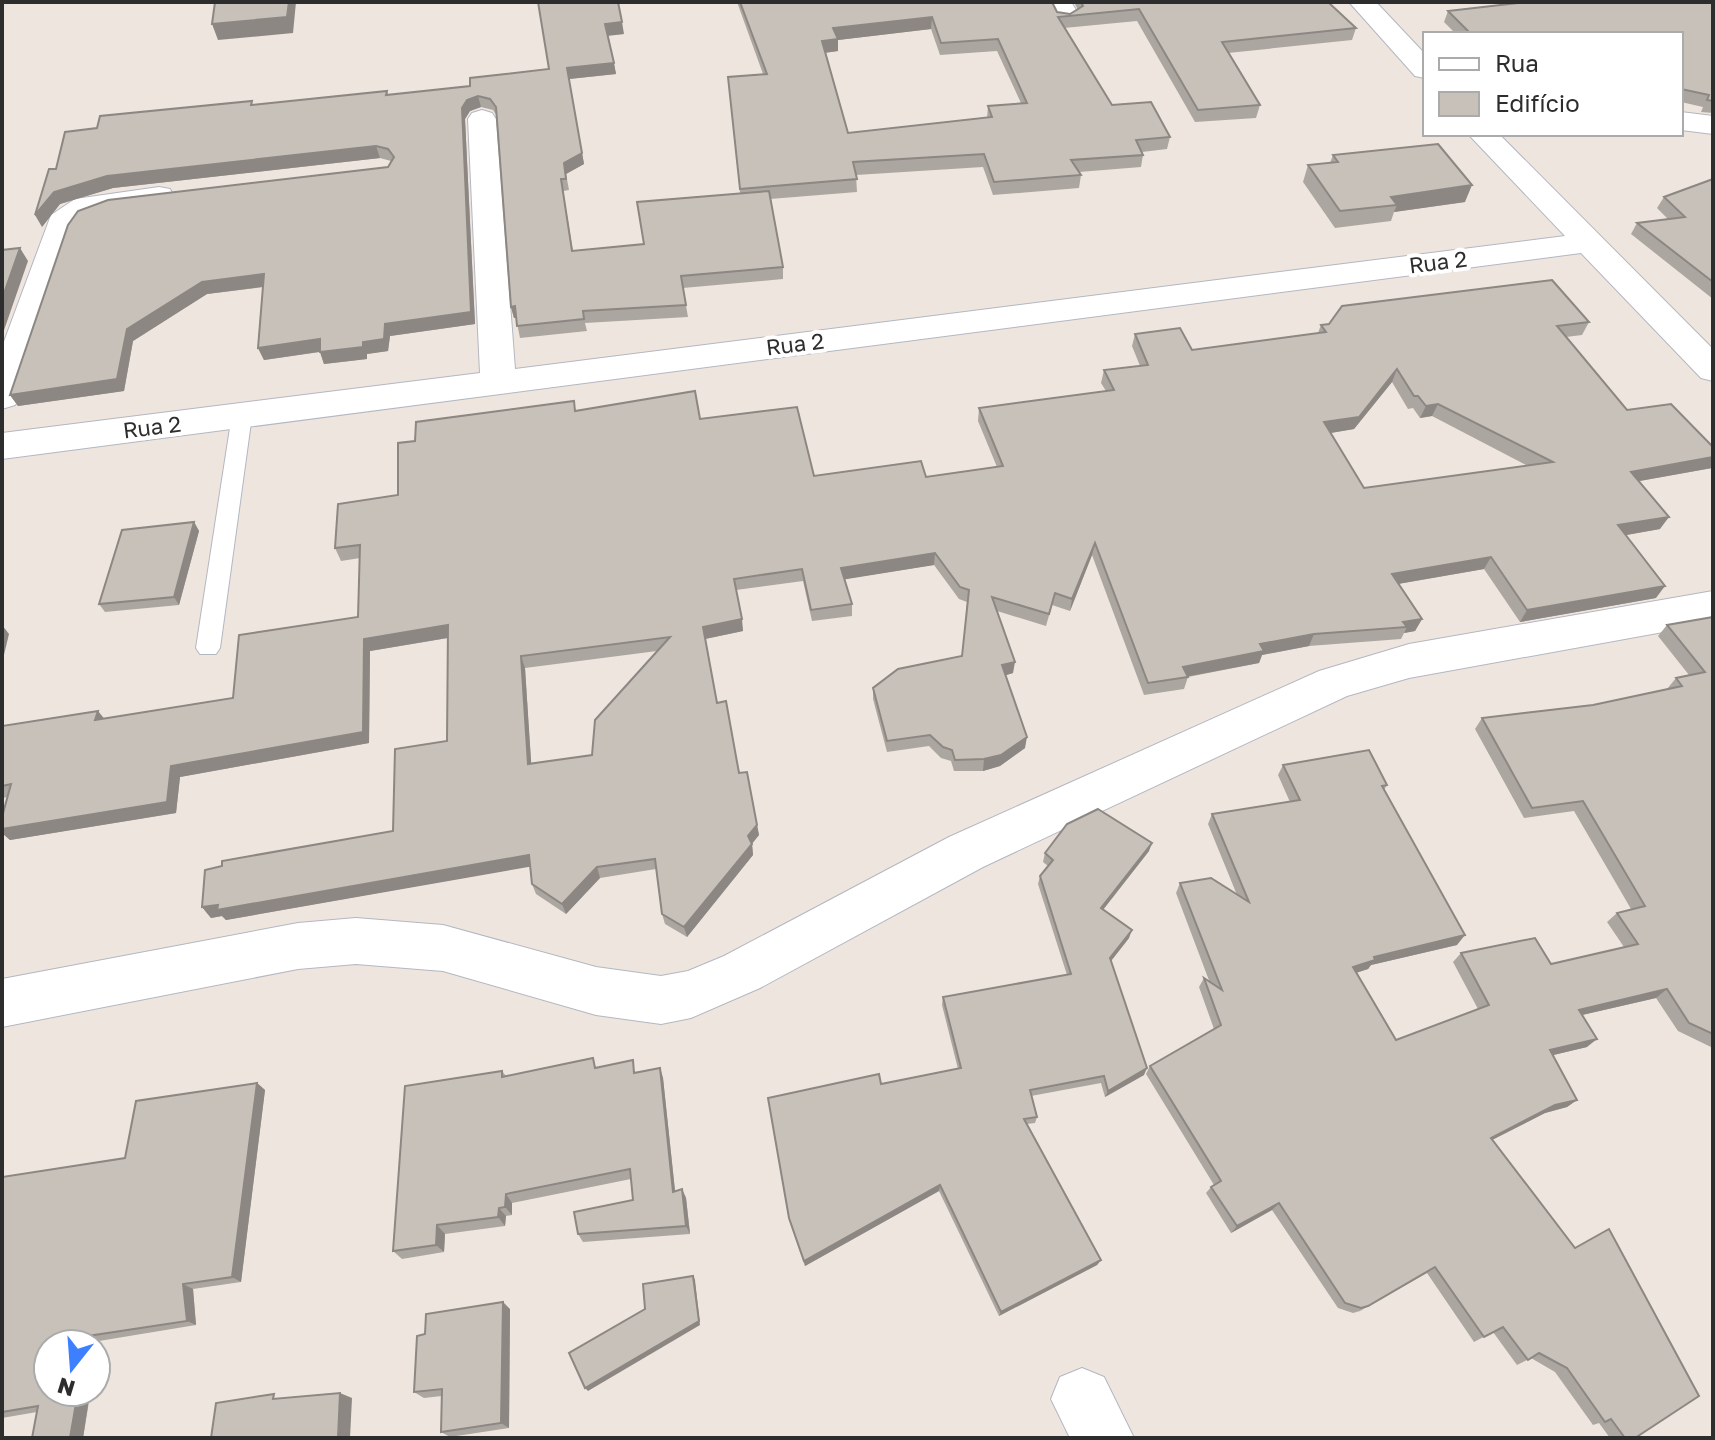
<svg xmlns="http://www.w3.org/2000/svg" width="1715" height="1440" font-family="'Golos Text',sans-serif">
  <rect width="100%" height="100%" fill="#efe5df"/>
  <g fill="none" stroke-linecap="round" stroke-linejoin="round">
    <defs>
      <polygon id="lane" points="242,408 252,415 220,648 216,654 200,654 196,648 232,415"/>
      <g id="street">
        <polygon points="1045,2 1071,2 1080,16 1067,24 1058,22"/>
        <polygon points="1349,2 1376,2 1425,54 1425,78 1415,76"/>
        <polygon points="482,110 492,113 496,119 515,369 1565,236 1468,134 1499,134 1713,349 1713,381 1701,378 1581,253 2,459 2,433 480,373 468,119 472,113"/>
        <polygon points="1681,112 1713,116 1713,134 1681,130"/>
        <polygon points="159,187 170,189 174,196 170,203 95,214 76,227 20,397 15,405 2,409 2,347 51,215 75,199"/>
        <polygon points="1713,591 1713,623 1409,678 1347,696 983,867 760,988 691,1018 661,1024 596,1015 443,971 356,964 298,969 2,1027 2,979 298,923 356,918 443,925 596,967 661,976 688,971 724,956 949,837 1319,671 1409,644"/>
        <polygon points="1082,1368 1104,1377 1134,1438 1070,1438 1051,1399 1060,1377"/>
      </g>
    </defs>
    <!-- lane casing -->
    <use href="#lane" stroke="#b3b7c1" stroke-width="2"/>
    <!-- street casing -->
    <use href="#street" stroke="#b3b7c1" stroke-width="2"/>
    <!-- lane -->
    <use href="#lane" fill="#fff" fill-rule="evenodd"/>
    <!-- street -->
    <use href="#street" fill="#fff" fill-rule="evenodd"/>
  </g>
  <!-- wall -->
  <g fill="#aca6a0" fill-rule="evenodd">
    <path d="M538 2 624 34 608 35 616 74 569 79 584 164 566 174 569 190 563 191 573 251 644 244 740 193 728 77 763 74 737 2H1052L1057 12 1070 14 1078 10 1074 2H1328L1356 28 1352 40 1228 53 1260 105 1256 118 1195 122 1137 21 1064 28 1112 105 1170 137 1167 149 1142 152 1143 155 1141 167 1079 172 1081 175 1079 188 993 195 983 167 856 175 857 192 770 199 783 267V279L683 288 688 317 585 323 587 331 520 338 516 318H514L511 307 497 116 493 110 481 107 470 111 465 119 475 324 390 336 388 351 367 354V359L324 364 320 352 264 360 258 348 263 287 207 294 133 341 124 391 18 406 10 395 388 167 391 161 380 158 113 188 60 204 42 227 56 169 253 105 387 91 388 95 470 86 549 69ZM931 29 940 55 997 51 1021 103 988 106 987 118 848 133 825 53 838 51V40Z"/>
    <polygon points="1502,2 1713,2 1713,113 1701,112 1703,107 1681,102 1681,34 1456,34 1444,22 1448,11 1504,5"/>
    <polygon points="1333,155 1465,202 1394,212 1391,221 1335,228 1303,182 1308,165 1330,163"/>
    <polygon points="1713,179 1713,299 1631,234 1637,223 1668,219 1657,208 1664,197"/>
    <path d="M1589 322 1582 335 1566 337 1627 410 1713 447 1712 468 1639 481 1660 529 1625 535 1656 598 1520 622 1484 569 1398 584 1422 619 1415 631 1404 633 1401 639 1309 646 1262 655 1259 663 1188 677 1184 689 1144 695 1092 555 1070 611 1052 605 1046 626 997 611 1013 673 1006 675 1025 748 1000 766 983 771H954L951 761 941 758 929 746 887 752 873 699V688L962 657 967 602 959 599 934 565 844 579 852 604V616L812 621 803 581 736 590 743 631 705 639 717 703 757 825 759 835 752 844 753 855 687 937 665 924 662 914 656 869 600 878 566 914 536 894 532 884 530 866 226 920 222 916 211 918 202 907 393 831 447 741 448 638 370 651 369 743 180 777 176 813 10 840 2 833V817L8 797 2 798V726L104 719 233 698 358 617 360 558 341 561 335 548 398 495 415 441 576 410 700 419 814 476 926 477 997 467 978 421 979 408 1106 391 1101 383 1104 370 1140 366 1132 346 1135 334 1192 350 1318 333 1321 325ZM1392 382 1408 409 1413 408 1420 418 1432 416 1528 466 1364 488 1330 433 1354 429ZM657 651 592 755 531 764 525 668Z"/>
    <polygon points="194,522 199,531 179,605 105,612 99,604"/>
    <polygon points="1713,617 1713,1048 1678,1031 1656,998 1582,1015 1587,1047 1553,1055 1577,1100 1567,1107 1545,1113 1492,1140 1635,1438 1610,1438 1599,1423 1593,1425 1555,1372 1531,1358 1517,1365 1493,1332 1474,1342 1427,1273 1360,1311 1353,1313 1338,1308 1272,1210 1231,1233 1206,1193 1211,1187 1214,1185 1146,1074 1150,1066 1214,1029 1199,987 1204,978 1210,983 1176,893 1180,883 1237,895 1208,824 1212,814 1290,802 1278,775 1283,765 1387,785 1384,790 1457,945 1371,965 1368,969 1356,973 1396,1040 1478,1009 1453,962 1461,953 1551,964 1624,947 1607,922 1617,913 1631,909 1574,811 1524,818 1475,729 1482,718 1593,705 1667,689 1676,678 1689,675 1658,636 1667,625"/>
    <polygon points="1149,851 1103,910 1129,938 1111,961 1144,1075 1105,1097 1101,1083 1031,1096 1037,1117 1035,1123 1027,1124 1101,1260 1097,1265 999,1316 939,1191 805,1266 790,1223 768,1098 881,1084 958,1069 942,1005 943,997 1067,975 1038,884 1040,876 1048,866 1043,862 1045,853"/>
    <polygon points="598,1068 637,1072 660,1068 663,1078 675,1191 682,1189 686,1198 690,1234 583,1242 578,1234 633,1200 631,1179 512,1203 512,1215 506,1216 505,1226 445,1234 444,1252 402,1259 393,1251 502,1071 506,1076"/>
    <polygon points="257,1083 265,1090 241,1282 193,1289 196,1325 99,1341 83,1438 32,1438 37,1412 2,1418 2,1177 125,1158"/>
    <polygon points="510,1309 509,1428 450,1437 441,1432 442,1396 424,1398 414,1392"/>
  </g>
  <!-- shaded-wall -->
  <g fill="#8c8782">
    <polygon points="289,2 296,2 293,33 218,40 212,24"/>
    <polygon points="932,17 931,29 838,40 838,51 822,53 822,41 833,28"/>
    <polygon points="622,22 624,34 607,36 605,24"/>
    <polygon points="614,63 616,74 569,79 584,164 566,174 569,190 564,163 567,68"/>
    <polygon points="478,96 481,107 470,111 465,119 475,324 390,336 388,351 367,354 367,359 324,364 320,352 363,342 385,324 462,108 467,100"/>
    <polygon points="376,146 380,158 113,188 60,204 42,227 35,215 54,192 107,176"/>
    <polygon points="1472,185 1465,202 1394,212 1397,205 1391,197"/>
    <polygon points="20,248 28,261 2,336 2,299"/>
    <polygon points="264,274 269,286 207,294 133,341 124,391 18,406 10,395 127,329 202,282"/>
    <polygon points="515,306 518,318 514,318 511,307"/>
    <polygon points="320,339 325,351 264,360 258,348"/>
    <polygon points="1397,369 1392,382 1354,429 1319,435 1324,422"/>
    <polygon points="1438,404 1432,416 1420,418 1426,406"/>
    <polygon points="1713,457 1712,468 1623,484 1631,472"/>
    <polygon points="1669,517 1660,529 1610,538 1618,525"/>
    <polygon points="194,522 199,531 179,605 174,597"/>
    <polygon points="1095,543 1092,555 1070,611 1072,599"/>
    <polygon points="935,553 934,565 841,580 841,568"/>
    <polygon points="1491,557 1484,569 1386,586 1392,574"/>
    <polygon points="1665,586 1656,598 1520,622 1527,610"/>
    <polygon points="742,619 743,631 705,639 703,627"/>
    <polygon points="1422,619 1415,631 1404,633 1407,627 1403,622"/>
    <polygon points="2,625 9,634 2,663"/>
    <polygon points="448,625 453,637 370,651 369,743 180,777 176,813 10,840 2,833 2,829 171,766 364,639"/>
    <polygon points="1314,634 1309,646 1262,655 1259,663 1179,678 1183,667 1260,644"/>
    <polygon points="521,656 525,668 532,775 528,764"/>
    <polygon points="1015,662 1013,673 1000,677 1002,665"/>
    <polygon points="98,711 107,722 95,720"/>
    <polygon points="1027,737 1025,748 1000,766 983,771 984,759"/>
    <polygon points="757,825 759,835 749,847 748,836"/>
    <polygon points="1152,843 1149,851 1098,916 1101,908"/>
    <polygon points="752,844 753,855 687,937 684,927"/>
    <polygon points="529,855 534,866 226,920 222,916 211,918 202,907"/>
    <polygon points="597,867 600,878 566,914 562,904"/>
    <polygon points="1132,930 1129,938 1107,966 1110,958"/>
    <polygon points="1465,935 1457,945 1371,965 1368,969 1346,976 1353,967 1374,957"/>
    <polygon points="1667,989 1656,998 1569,1018 1579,1010"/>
    <polygon points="1597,1039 1587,1047 1541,1058 1550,1050"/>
    <polygon points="660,1068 663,1078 676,1200 673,1192"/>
    <polygon points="1147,1068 1144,1075 1105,1097 1108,1091"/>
    <polygon points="257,1083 265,1090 241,1282 232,1277"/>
    <polygon points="1577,1100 1567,1107 1545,1113 1482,1145 1491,1138 1555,1105"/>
    <polygon points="940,1185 939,1191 805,1266 804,1261"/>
    <polygon points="682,1189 686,1198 690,1234 686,1226"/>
    <polygon points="506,1194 512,1203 512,1215 505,1207"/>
    <polygon points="1279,1203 1272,1210 1231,1233 1237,1226"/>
    <polygon points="499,1208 506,1216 505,1226 498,1217"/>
    <polygon points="437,1225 445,1234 444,1252 436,1245"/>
    <polygon points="1101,1260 1097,1265 999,1316 1001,1312"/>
    <polygon points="693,1276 695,1280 700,1325 588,1391 585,1388"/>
    <polygon points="183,1284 193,1289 196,1325 187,1321"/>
    <polygon points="503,1302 510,1309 509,1428 501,1423"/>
    <polygon points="88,1336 99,1341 96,1360 96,1344 87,1344"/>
    <polygon points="78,1392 90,1392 83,1438 70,1438"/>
    <polygon points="340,1393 352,1398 350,1438 338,1438"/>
  </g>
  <!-- building -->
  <g fill="#c8c1ba" stroke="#8c8782" stroke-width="2" fill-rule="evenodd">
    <polygon points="215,2 289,2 287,17 212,24"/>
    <polygon points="538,2 618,2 622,22 605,24 614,63 567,68 582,153 564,163 566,179 561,179 572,251 644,244 637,202 769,191 783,267 681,276 686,305 583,311 584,319 517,326 515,306 511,307 496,107 490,99 478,96 467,100 462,108 471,312 385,324 384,339 363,342 363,347 320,352 320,339 258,348 264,274 202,282 127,329 117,379 10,395 68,225 78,211 108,200 388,167 394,157 388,149 376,146 107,176 54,192 35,215 49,169 56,169 65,132 97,128 100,116 252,101 251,105 387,91 386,95 470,86 470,78 549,69"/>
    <path d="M740 2H1052L1057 12 1070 14 1083 6 1081 2H1328L1356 28 1222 42 1260 105 1198 110 1139 9 1058 17 1112 105 1151 102 1170 137 1136 140 1143 155 1071 160 1081 175 994 182 984 154 853 162 857 179 740 189 728 77 767 74ZM932 17 941 43 998 39 1027 103 988 106 992 117 848 133 822 41 838 39 833 28Z"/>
    <polygon points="1517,2 1713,2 1713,101 1707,100 1709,95 1681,89 1681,34 1471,34 1448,11 1518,3"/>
    <polygon points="1438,144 1472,185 1391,197 1397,205 1340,211 1308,165 1338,162 1333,155"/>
    <polygon points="1713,179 1713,282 1637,223 1685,217 1664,197"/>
    <polygon points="20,248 2,299 2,250"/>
    <path d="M1552 280 1589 322 1557 326 1627 410 1671 404 1713 447V457L1631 472 1669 517 1618 525 1665 586 1527 610 1491 557 1392 574 1422 619 1403 622 1407 627 1314 634 1260 644 1264 651 1183 667 1188 677 1148 683 1095 543 1072 599 1055 593 1049 614 992 597 1015 662 1002 665 1027 737 1001 755 984 759 955 760 952 750 943 747 930 735 887 741 873 688 898 669 962 656 969 590 960 587 935 553 841 568 852 604 811 610 802 569 734 579 742 619 703 627 717 703 726 701 739 773 747 772 757 825 748 836 752 844 684 927 662 914 655 859 597 867 562 904 532 884 529 855 217 910 218 905 202 907 205 870 222 866V861L393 831 395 749 447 741 448 625 364 639 363 732 171 766 167 802 2 829V817L11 784 2 786V726L98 711 95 720 233 698 239 635 358 617 360 545 335 548 338 504 398 495V443L415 441 416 422 574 401 575 411 695 391 700 419 797 407 814 476 921 461 926 477 1003 466 979 408 1114 390 1104 370 1148 365 1135 334 1180 328 1192 350 1326 332 1321 325 1329 324 1342 306ZM1397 369 1414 396H1418L1426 406 1438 404 1553 462 1364 488 1324 422 1359 417ZM670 637 595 720 592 755 528 764 521 656Z"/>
    <polygon points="194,522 174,597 99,604 122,530"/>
    <polygon points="1713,617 1713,1034 1689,1023 1667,989 1579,1010 1597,1039 1550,1050 1577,1100 1555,1105 1491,1138 1575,1248 1609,1229 1699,1396 1635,1438 1625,1438 1611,1419 1605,1422 1567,1368 1539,1353 1528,1360 1503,1327 1484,1337 1435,1267 1368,1306 1361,1308 1345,1303 1279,1203 1237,1226 1211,1187 1221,1181 1150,1066 1221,1025 1204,978 1222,990 1180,883 1211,878 1249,902 1212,814 1300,800 1283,765 1369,750 1387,785 1382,786 1465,935 1374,957 1375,960 1353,967 1396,1040 1489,1005 1461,953 1535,938 1551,964 1638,944 1617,913 1645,906 1583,801 1532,808 1482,718 1593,705 1682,686 1676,678 1705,672 1667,625"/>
    <polygon points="1098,809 1152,843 1101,908 1132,930 1110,958 1147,1068 1108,1091 1104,1076 1030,1090 1037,1117 1024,1119 1101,1260 1001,1312 940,1185 804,1261 789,1218 768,1098 879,1074 881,1084 961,1068 943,997 1071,974 1040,876 1053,860 1045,853 1067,824"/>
    <polygon points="593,1058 595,1068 633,1060 634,1073 660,1068 673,1192 682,1189 686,1226 578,1234 574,1212 633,1200 630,1169 506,1194 505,1207 499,1208 498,1217 437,1225 436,1245 393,1251 405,1086 502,1071 502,1077"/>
    <polygon points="257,1083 232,1277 183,1284 187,1321 88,1336 87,1344 48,1344 48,1392 78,1392 70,1438 32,1438 38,1406 2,1412 2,1177 125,1158 136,1101"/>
    <polygon points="693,1276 699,1321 585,1388 569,1353 645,1309 643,1284"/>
    <polygon points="503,1302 501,1423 441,1432 442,1389 414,1392 417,1336 425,1334 426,1314"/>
    <polygon points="340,1393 338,1438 211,1438 216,1403 274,1394 273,1399"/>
  </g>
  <g text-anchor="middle" stroke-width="8" stroke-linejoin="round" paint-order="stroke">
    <!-- far-street labels -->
    <g font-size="22" fill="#2d2d2d" stroke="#fff">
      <text transform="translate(1438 262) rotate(-7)" y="8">Rua 2</text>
      <text transform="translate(795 344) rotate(-7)" y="8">Rua 2</text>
      <text transform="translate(152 427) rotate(-7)" y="8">Rua 2</text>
    </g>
  </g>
  <!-- border -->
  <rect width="1715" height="1440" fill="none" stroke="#2d2d2d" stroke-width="8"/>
  <!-- legend -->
  <rect x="1423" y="32" width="260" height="104" fill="#ffffff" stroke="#ababab" stroke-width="2"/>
  <rect x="1439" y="58" width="40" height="12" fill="#ffffff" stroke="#ababab" stroke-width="2"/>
  <text x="1495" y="72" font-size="24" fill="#2d2d2d">Rua</text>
  <rect x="1439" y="92" width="40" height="24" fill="#c8c1ba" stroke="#ababab" stroke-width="2"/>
  <text x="1495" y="112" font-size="24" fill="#2d2d2d">Edifício</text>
  <!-- north arrow -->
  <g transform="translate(72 1368) rotate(197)"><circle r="38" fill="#ffffff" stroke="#ababab" stroke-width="2"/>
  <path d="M0-6L14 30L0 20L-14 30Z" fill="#3c7fff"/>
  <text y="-12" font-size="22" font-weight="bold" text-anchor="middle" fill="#2d2d2d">N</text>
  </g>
</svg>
